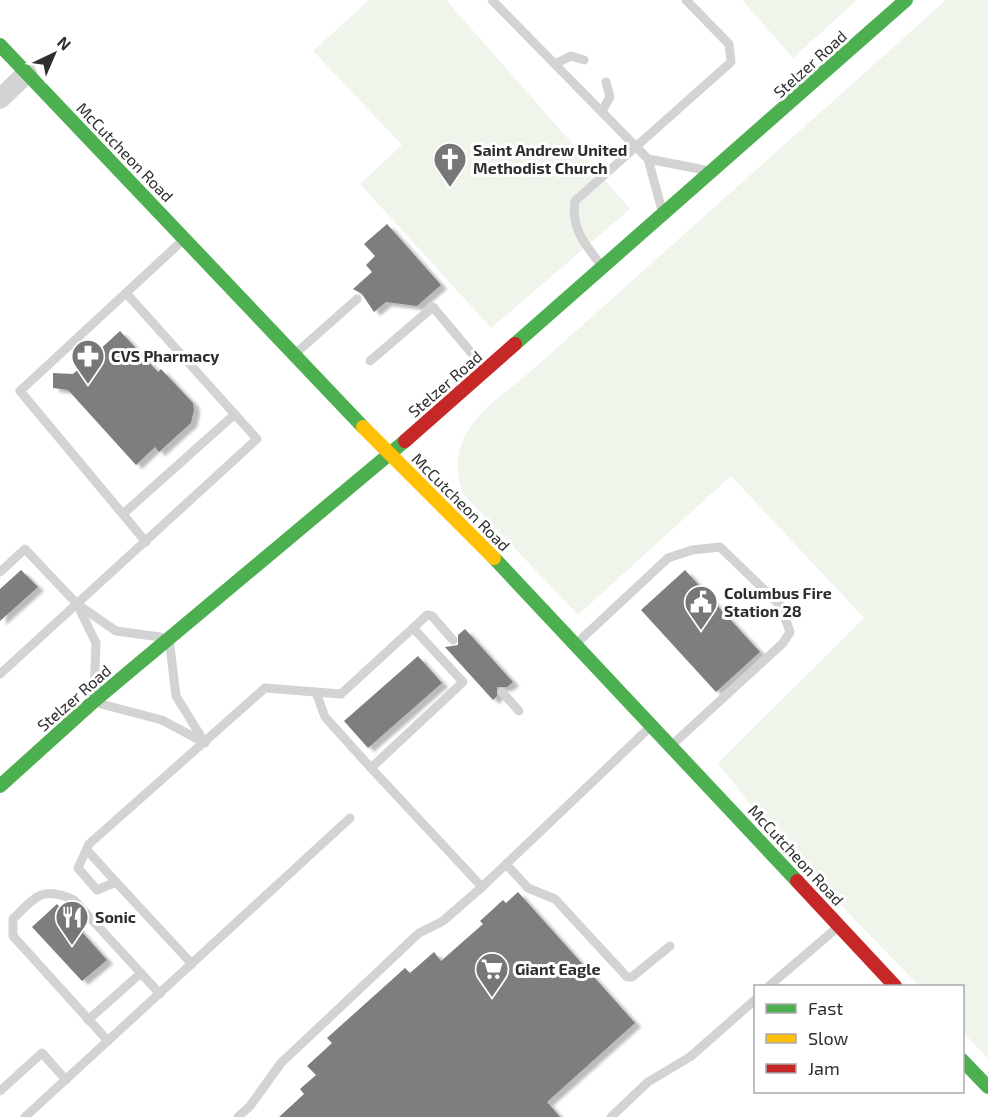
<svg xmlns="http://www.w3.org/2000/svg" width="988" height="1117" font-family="'Exo 2',sans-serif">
  <defs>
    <filter id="shadow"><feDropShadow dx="6" dy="4" stdDeviation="1.5" flood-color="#0004"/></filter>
  </defs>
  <rect width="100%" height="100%" fill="#fff"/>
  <!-- green -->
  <g fill="#f0f5ec">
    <polygon points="369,0 446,0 630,209 491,328 360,184 402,145 313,51"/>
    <polygon points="742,0 857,0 793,58"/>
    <path d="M946 0H988V1059L963 1032 962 986H919L774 836 718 763 864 618 731 476 578 615 463 494C442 433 489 406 530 372Z"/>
  </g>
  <!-- building -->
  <g fill="#7e7e7e" filter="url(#shadow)">
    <polygon points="387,224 441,285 417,306 386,302 374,312 362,294 353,289 372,272 366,265 375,256 364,244"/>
    <polygon points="120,331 158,372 161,369 193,403 194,410 191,423 159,452 155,447 136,465 68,390 53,388 53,373 73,374"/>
    <polygon points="21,570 38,587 0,621 0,589"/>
    <polygon points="685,570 760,652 716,692 641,610"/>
    <polygon points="465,629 513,682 507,687 497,687 497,696 493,700 445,647 458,645 458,635"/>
    <polygon points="418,656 442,683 368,748 344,721"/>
    <polygon points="518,892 635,1023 547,1102 560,1117 279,1117 304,1094 300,1089 316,1075 307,1066 332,1043 327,1038 405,968 410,973 434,952 441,961 483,924 480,921 503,900 506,903"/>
    <polygon points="57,904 107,960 82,981 32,927"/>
  </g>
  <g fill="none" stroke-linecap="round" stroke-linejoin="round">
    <!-- lane -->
    <g stroke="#d3d3d3" stroke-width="9">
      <polyline points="492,0 648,159 662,210"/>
      <polyline points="555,64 571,56 584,60"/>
      <polyline points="602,111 610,97 606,82"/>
      <polyline points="648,159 705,170"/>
      <path d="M600 264C584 242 571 229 575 201L731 62 729 44 686 0"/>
      <polyline points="296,353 357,299"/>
      <polyline points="370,361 433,307 484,368"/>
      <polyline points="123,514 235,414"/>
      <polyline points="146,542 20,391 182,241"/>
      <polyline points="0,572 25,549 77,604 116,631 160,637"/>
      <polyline points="78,606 96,643 94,693"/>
      <polyline points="413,628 427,615 432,616 453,640"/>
      <polyline points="578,642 668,558 692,550 720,547 781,606 790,632 783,643 673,744"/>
      <polyline points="170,646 176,696 205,743"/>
      <polyline points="0,674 257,439 126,293"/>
      <polyline points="316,692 325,717 371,768"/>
      <polyline points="502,692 519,711"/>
      <polyline points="101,704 162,720 203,742"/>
      <polyline points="87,850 116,882"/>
      <polyline points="506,864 528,888 555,899 627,977 632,977 670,946"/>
      <polyline points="192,964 116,882 97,890 78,868 89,844 265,688 341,694 413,628 463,682 371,768 482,887 649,728"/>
      <polyline points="769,986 838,927"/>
      <polyline points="88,1020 141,973"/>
      <path d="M108 1041 13 936V919C35 897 43 885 74 900L160 994"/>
      <polyline points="0,1091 42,1053 66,1080"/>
      <polyline points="25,1117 350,818"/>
      <polyline points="238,1117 250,1106 281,1063 419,933 443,921 482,887"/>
      <polyline points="611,1117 648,1082 690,1057 756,999"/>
    </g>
    <!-- street -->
    <polyline stroke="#d3d3d3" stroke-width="20" points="0,99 27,73"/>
    <!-- fast -->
    <g stroke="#4caf50" stroke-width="14">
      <polyline points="0,45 363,427"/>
      <polyline points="515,344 906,0"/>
      <polyline points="494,558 797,881"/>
      <polyline points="0,786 93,702 405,441"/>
      <polyline points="962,1060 988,1087"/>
    </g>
    <!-- slow -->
    <polyline stroke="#ffc107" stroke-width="14" points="363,427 494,558"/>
    <!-- jam -->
    <g stroke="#c62828" stroke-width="14">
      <polyline points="405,441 515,344"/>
      <polyline points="797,881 895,986"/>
    </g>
  </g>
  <!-- icons -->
  <defs>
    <symbol id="church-pin" viewBox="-11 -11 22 30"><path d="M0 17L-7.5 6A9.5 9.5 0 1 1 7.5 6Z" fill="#777" stroke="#fff"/><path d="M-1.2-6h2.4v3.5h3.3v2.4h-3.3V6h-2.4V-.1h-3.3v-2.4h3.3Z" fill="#fff"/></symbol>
    <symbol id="pharmacy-pin" viewBox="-11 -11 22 30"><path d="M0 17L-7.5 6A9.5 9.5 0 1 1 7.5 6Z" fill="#777" stroke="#fff"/><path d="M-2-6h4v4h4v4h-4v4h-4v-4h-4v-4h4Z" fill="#fff"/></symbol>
    <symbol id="civic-pin" viewBox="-11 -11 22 30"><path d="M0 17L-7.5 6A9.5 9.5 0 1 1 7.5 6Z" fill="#777" stroke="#fff"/><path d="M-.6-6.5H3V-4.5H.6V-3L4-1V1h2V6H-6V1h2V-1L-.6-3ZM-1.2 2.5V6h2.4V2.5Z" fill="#fff"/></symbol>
    <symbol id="restaurant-pin" viewBox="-11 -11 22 30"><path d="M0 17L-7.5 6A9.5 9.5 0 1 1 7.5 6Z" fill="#777" stroke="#fff"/><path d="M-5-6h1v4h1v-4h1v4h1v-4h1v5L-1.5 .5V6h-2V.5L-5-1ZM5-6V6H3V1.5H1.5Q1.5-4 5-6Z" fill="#fff"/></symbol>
    <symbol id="supermarket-pin" viewBox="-11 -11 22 30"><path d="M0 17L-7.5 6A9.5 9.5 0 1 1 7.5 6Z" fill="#777" stroke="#fff"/><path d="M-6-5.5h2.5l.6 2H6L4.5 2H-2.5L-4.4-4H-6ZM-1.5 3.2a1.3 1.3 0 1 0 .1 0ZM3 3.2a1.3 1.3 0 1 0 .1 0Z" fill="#fff"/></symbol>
  </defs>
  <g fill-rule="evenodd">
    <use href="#church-pin" x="431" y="140" width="38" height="52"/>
    <use href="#pharmacy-pin" x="69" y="337" width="38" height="52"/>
    <use href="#civic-pin" x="682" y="583" width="38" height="52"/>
    <use href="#restaurant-pin" x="53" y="898" width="38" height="52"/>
    <use href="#supermarket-pin" x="473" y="950" width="38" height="52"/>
  </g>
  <g text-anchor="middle" stroke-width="6" stroke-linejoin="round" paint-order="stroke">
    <!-- street labels -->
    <g font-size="16" fill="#2e2e2e" stroke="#fff">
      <text transform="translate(810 64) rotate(-42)" y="6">Stelzer Road</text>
      <text transform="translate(125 152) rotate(46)" y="6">McCutcheon Road</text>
      <text transform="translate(445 384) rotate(-41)" y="6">Stelzer Road</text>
      <text transform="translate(461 502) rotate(45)" y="6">McCutcheon Road</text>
      <text transform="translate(74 698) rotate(-41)" y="6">Stelzer Road</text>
      <text transform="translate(796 855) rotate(47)" y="6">McCutcheon Road</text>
    </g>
    <!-- poi labels -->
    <g font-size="16" font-weight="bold" fill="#2e2e2e" stroke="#fff" text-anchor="start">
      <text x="473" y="156">Saint Andrew United<tspan x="473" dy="18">Methodist Church</tspan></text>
      <text x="111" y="362">CVS Pharmacy</text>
      <text x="724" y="599">Columbus Fire<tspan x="724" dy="18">Station 28</tspan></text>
      <text x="95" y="923">Sonic</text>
      <text x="515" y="975">Giant Eagle</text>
    </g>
  </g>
  <!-- legend -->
  <rect x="754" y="985" width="210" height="108" fill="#ffffff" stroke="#ababab" stroke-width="1.5"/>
  <rect x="766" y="1004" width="30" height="9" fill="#4caf50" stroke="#ababab" stroke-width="1.5"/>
  <text x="808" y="1015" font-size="18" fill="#2e2e2e">Fast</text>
  <rect x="766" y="1034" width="30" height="9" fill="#ffc107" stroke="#ababab" stroke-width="1.5"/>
  <text x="808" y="1045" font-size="18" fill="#2e2e2e">Slow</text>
  <rect x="766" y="1064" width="30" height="9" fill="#c62828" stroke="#ababab" stroke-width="1.5"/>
  <text x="808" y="1075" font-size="18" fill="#2e2e2e">Jam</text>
  <!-- north arrow -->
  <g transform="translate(54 54) rotate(44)" stroke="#ffffff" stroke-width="4.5" paint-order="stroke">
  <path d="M0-4.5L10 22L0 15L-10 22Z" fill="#2e2e2e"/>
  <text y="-9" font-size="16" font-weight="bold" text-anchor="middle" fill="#2e2e2e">N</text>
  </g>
</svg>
